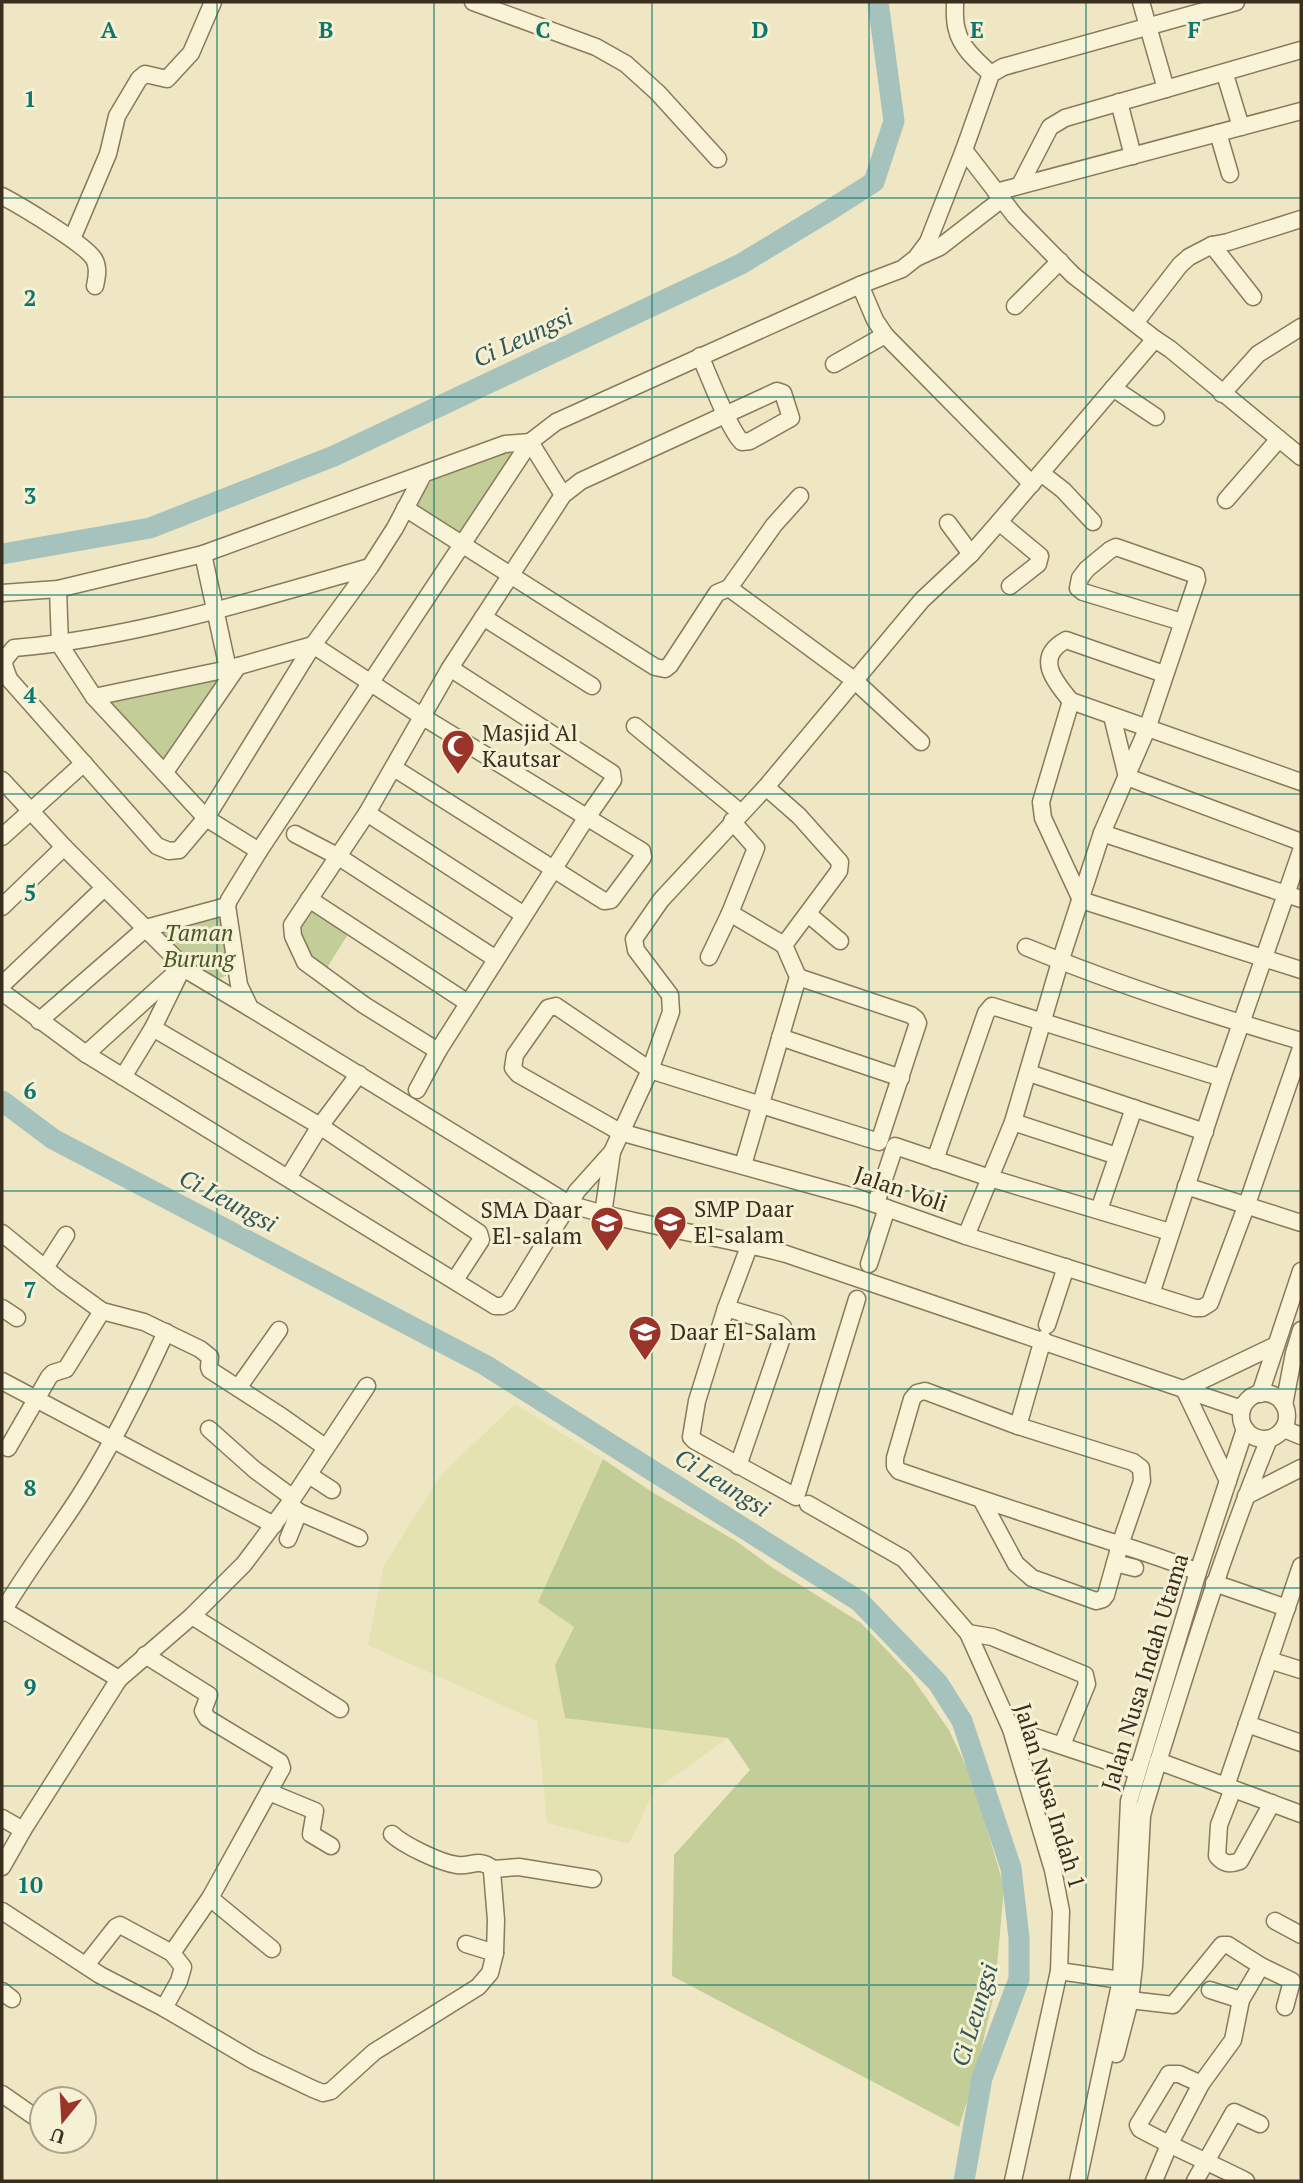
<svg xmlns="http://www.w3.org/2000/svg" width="1303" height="2183" font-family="'PT Serif',serif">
  <rect width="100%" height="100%" fill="#efe7c4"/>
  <!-- farmland -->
  <polygon fill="#e5e2b2" points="515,1404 603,1459 538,1602 574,1627 555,1665 565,1718 728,1738 654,1791 629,1844 547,1823 537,1721 368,1645 384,1565 441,1475"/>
  <!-- green -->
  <g fill="#c2cd98">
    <polygon points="505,444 517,453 460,544 410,511 441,468"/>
    <polygon points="238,666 165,772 94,697"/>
    <polygon points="299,900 350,931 320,979 299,966 284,923"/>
    <polygon points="219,914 234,972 203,986 141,928"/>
    <polygon points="603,1459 652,1492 736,1541 770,1566 861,1623 911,1676 949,1730 973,1781 1004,1887 995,1989 976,2073 959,2127 672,1976 674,1855 750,1770 728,1738 565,1718 555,1665 574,1627 538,1602"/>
  </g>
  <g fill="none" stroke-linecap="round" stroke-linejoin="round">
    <!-- river -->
    <g stroke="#a6c2bd" stroke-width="21">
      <polyline points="2,554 150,528 334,456 741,264 830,210 874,182 894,121 878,2"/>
      <polyline points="2,1101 53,1139 485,1365 859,1601 938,1683 962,1721 1011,1868 1019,1938 1019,1979 982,2078 964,2181"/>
    </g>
    <defs>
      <g id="minor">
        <polyline points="473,2 596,47 626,64 658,93 718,159"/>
        <path d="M955 2C955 11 954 21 957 30 961 48 978 62 991 74"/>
        <polyline points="1141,2 1166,89"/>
        <path d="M1236 2 1003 67 991 74 964 150 928 242 916 258 902 269 860 285 556 422 530 442 259 851 229 900 227 906 239 985 250 1008 569 1204C640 1226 715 1235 786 1254L1242 1409"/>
        <polyline points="1227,81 1241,127"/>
        <polyline points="1119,102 1133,156"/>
        <polyline points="1218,133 1230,174"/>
        <polyline points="964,150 1015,216 1073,275 1155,339 1170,349 1301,457"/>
        <polyline points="1020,185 1050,127 1065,118 1301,50"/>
        <polyline points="996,192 1301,111"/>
        <path d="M2 196C19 205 85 244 94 259 99 267 97 277 95 286"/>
        <polyline points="72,239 108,154 117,116 139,79 145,74 167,79 191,53 213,2"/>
        <polyline points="1212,245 1253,297"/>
        <polyline points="918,257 940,247 1002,199"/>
        <polyline points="860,285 875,320 885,335 1032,484"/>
        <polyline points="1015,306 1060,261"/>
        <polyline points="1135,323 1180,265 1189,257 1212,245 1228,242 1301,219"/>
        <polyline points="834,364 885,335"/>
        <polyline points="1113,388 1156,417"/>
        <polyline points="1222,394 1258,354 1301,327"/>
        <polyline points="1041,473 1063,490 1093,522"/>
        <polyline points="1226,500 1279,439"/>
        <polyline points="405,508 655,667 665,669 670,665 717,593 729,588 774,525 800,496"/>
        <polyline points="999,522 1040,556 1038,564 1010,586"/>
        <polyline points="948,523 971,554"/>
        <polyline points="203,554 228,669"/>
        <path d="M370 567C255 600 133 638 14 648L5 659 4 665 9 679 157 846 169 851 179 850 206 818 313 645 370 567 395 528 423 475"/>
        <polyline points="729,588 854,680 921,742"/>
        <polyline points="58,589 60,645 94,697 206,818 259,851"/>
        <polyline points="2,593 58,589 203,554 505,444 530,442 563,495"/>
        <polyline points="483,617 592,686"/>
        <path d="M1164 674 1066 640C1035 657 1053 680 1071 701L1301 782"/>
        <polyline points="94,697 228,669 313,645 423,717 642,851 643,857 611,900 604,901 394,768"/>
        <polyline points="1071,701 1041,802 1043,818 1081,900 1301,970"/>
        <polyline points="1112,716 1127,777 1301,842"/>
        <polyline points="635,726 741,813"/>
        <polyline points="165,772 238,666"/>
        <polyline points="2,780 64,847 183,966 183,968 250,1008"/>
        <polyline points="367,813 524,915"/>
        <polyline points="1102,833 1301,899"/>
        <polyline points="295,834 339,857 496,959"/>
        <polyline points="2,837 84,763"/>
        <polyline points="309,899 468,1003"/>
        <polyline points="2,907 64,847"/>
        <polyline points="730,913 784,945"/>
        <polyline points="808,914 840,941"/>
        <path d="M1026 947C1115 984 1208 1014 1301 1041"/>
        <polyline points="709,957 730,913 756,848 732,821"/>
        <polyline points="798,977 911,1015 916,1019 918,1023 879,1142 650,1070 556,1006 548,1008 515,1055 513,1068 518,1074 620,1132 858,1198 966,1236 1195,1308 1202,1308 1210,1303 1247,1204 1301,1048"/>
        <polyline points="2,985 104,888"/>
        <polyline points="2,992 86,1054 183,966"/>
        <polyline points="39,1021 146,928 227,906"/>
        <polyline points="153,1028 320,1126 479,1233 481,1240 455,1280"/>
        <polyline points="780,1037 901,1078"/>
        <path d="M438 1051 364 1005 305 962 293 936 292 925 367 813 450 668 563 495 581 481 777 391 783 393 791 418 750 441 742 442C729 430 709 375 700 356"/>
        <polyline points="86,1054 495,1306 502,1306 508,1303 577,1191 612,1152 650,1070 671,1012 670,995 636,950 634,939 661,900 766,787 922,600 971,554 999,522 1155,339"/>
        <polyline points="1029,1073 1205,1132"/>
        <polyline points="123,1077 153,1028 179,975"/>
        <polyline points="417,1090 438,1051 581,826 613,780 612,773 450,668"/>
        <polyline points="1013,1122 1117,1156"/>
        <polyline points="935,1160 986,1013 992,1006 1222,1078"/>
        <polyline points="743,1165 798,977 784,945 839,871 840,862 799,816 766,787"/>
        <polyline points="288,1178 320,1126 359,1074"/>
        <polyline points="1186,1186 1301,1223"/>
        <polyline points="876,1203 895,1146 990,1178 1170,1232"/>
        <polyline points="1099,1210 1134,1108"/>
        <polyline points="603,1214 612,1152"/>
        <polyline points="2,1233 62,1282 102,1311 144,1322 200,1349 210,1357 209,1367 210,1370 281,1416 325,1447"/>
        <polyline points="966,1236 1013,1122 1060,962 1102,833 1147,729 1197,580 1196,575 1116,547 1110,550 1087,569 1080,578 1078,588 1083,592 1182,622"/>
        <polyline points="750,1244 726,1308 697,1401 691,1437 695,1441 796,1497 857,1299"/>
        <polyline points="869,1264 887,1208"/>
        <polyline points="45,1268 66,1235"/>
        <polyline points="1151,1294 1222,1078 1301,851"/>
        <polyline points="2,1308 17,1318"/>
        <polyline points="726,1308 779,1324 783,1327 784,1332 738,1466"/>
        <polyline points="1047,1325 1066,1267"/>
        <polyline points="2,1381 274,1525"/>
        <polyline points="238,1388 279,1330"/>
        <circle cx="1264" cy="1416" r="23"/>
        <polyline points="1260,1394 1301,1271"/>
        <polyline points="1284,1405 1294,1353 1301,1330"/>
        <polyline points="1018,1426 1043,1339"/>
        <polyline points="209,1429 255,1470 293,1498"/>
        <polyline points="1284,1429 1301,1436"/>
        <polyline points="8,1448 49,1377 53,1373 66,1369 102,1311"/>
        <polyline points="309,1475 332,1490"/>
        <polyline points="1228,1481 1184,1389 1276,1345"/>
        <polyline points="1246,1496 1301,1468"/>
        <path d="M981 1499 1016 1564 1032 1578 1096 1601 1103 1599 1106 1595 1120 1545 1142 1481 1141 1468 1133 1462 1018 1426 925 1391 917 1393 912 1399 895 1458V1466L899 1471C962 1493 1024 1513 1087 1534 1124 1546 1162 1557 1198 1572"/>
        <polyline points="289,1504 299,1512 359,1538"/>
        <polyline points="808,1504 904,1559 968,1633 1011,1729 1053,1870 1061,1911 1059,1971 1013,2181"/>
        <polyline points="288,1539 299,1512"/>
        <polyline points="1115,1563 1135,1568"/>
        <polyline points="1214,1583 1287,1608"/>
        <polyline points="2,1609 119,1679"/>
        <path d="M2 1613C25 1573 54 1536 79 1497 113 1444 140 1389 166 1332"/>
        <polyline points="192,1616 340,1709"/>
        <polyline points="968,1633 992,1637 1085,1675 1087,1684 1062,1745"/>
        <polyline points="145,1655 209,1695 203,1711 207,1718 280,1762 282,1768 210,1898 172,1953"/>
        <polyline points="1269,1660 1301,1670"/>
        <polyline points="1247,1724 1301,1743"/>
        <polyline points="1011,1729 1137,1771"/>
        <polyline points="1158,1761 1301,1814"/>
        <polyline points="1226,1786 1301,1566"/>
        <path d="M1233 1789 1219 1825 1217 1856C1224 1864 1229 1865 1240 1861L1272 1803"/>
        <polyline points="269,1792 315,1811 311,1834 331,1846"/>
        <polyline points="2,1818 23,1830"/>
        <path d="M392 1834C403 1845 441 1863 457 1865 471 1867 479 1857 493 1869"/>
        <polyline points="2,1867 23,1830 119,1679 192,1616 244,1564 289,1504 367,1386"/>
        <polyline points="210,1898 272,1949"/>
        <polyline points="2,1911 100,1975 164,2008 254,2061 313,2089 323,2093 331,2091 374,2052 478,1987 490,1973 495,1953 466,1944"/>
        <polyline points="1275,1921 1301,1935"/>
        <polyline points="495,1953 496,1920 492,1871 493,1869 519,1867 593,1879"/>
        <polyline points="86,1965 116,1927 120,1925 172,1953 183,1967 179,1981 164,2008"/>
        <polyline points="1261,1966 1292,1981 1285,2007"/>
        <polyline points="1059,1971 1121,1980"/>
        <polyline points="1210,1990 1241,2000"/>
        <polyline points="2,1991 12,1999"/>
        <polyline points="1130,2000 1173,2005 1222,1945 1228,1945 1261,1966 1241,2000 1233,2040 1201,2084 1169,2145 1154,2181"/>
        <path d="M1116 2054 1130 2000 1134 1966 1142 1816 1145 1804C1183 1681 1220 1558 1269 1439"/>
        <path d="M1201 2084 1179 2074H1169L1138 2125 1140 2129C1174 2148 1211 2163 1246 2181"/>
        <polyline points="2,2094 42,2122"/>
        <polyline points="1078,2181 1121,1980 1129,1801 1198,1572 1245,1429"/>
        <polyline points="1195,2181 1234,2112 1260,2124"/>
      </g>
    </defs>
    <!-- minor casing -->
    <use href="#minor" stroke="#8a795a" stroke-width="19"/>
    <!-- minor -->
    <use href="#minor" stroke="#f9f3d8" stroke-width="16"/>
  </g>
  <!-- grid -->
  <path fill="none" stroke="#0f766e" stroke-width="2" stroke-opacity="0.55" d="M217 2V2181M434 2V2181M652 2V2181M869 2V2181M1086 2V2181M2 198H1301M2 397H1301M2 595H1301M2 794H1301M2 992H1301M2 1191H1301M2 1389H1301M2 1588H1301M2 1786H1301M2 1985H1301"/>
  <!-- icons -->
  <defs>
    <symbol id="mosque-pin" viewBox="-11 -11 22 30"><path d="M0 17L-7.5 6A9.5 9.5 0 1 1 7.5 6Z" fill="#9a3429" stroke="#f6f0d4"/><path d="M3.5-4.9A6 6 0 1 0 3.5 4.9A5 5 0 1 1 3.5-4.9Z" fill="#fff"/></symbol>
    <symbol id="school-pin" viewBox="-11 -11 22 30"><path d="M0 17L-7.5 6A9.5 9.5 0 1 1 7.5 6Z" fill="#9a3429" stroke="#f6f0d4"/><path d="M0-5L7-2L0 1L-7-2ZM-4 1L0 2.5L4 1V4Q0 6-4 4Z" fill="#fff"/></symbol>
  </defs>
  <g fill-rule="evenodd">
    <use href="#mosque-pin" x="439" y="727" width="38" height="52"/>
    <use href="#school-pin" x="651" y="1203" width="38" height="52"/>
    <use href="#school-pin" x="588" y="1204" width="38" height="52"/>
    <use href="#school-pin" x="626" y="1313" width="38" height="52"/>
  </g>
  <g text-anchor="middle" stroke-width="6" stroke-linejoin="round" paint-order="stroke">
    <!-- poi labels -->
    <g font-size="23" fill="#3a2f1e" stroke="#f6f0d4" text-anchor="start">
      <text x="482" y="741">Masjid Al<tspan x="482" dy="26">Kautsar</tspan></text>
      <text x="694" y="1217">SMP Daar<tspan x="694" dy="26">El-salam</tspan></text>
      <text x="582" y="1218" text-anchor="end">SMA Daar<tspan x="582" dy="26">El-salam</tspan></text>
      <text x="670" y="1340">Daar El-Salam</text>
    </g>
    <!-- park labels -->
    <g font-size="23" font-style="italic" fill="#455725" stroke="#f6f0d4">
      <text x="199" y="941">Taman<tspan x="199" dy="26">Burung</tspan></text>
    </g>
    <!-- street labels -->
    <g font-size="23" fill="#3a2f1e" stroke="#f6f0d4">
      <text transform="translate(901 1189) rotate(19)" y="8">Jalan Voli</text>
      <text transform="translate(1145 1672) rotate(-73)" y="8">Jalan Nusa Indah Utama</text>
      <text transform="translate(1050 1796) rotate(73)" y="8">Jalan Nusa Indah 1</text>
    </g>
    <!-- water labels -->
    <g font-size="24" font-style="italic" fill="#2e585a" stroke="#f6f0d4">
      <text transform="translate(523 338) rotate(-25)" y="8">Ci Leungsi</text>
      <text transform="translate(228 1201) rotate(28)" y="8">Ci Leungsi</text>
      <text transform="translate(722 1483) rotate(32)" y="8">Ci Leungsi</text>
      <text transform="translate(975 2015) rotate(-73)" y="8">Ci Leungsi</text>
    </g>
  </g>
  <g font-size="23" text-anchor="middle" font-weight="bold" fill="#0f766e" stroke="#f6f0d4" stroke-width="6" stroke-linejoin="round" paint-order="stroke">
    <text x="109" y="38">A</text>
    <text x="326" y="38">B</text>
    <text x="543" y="38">C</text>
    <text x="760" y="38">D</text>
    <text x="977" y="38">E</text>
    <text x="1194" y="38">F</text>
    <text x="30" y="107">1</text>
    <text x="30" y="306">2</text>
    <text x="30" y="504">3</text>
    <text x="30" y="703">4</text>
    <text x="30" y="901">5</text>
    <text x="30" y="1099">6</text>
    <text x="30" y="1298">7</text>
    <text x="30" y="1496">8</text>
    <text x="30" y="1695">9</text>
    <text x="30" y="1893">10</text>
  </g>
  <!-- border -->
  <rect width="1303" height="2183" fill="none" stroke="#3a2f1e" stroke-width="7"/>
  <!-- north arrow -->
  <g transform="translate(63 2120) rotate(198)"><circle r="33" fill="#f6f0d4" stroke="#aba38b" stroke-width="2"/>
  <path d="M0-5L12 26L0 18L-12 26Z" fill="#9a3429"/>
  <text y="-10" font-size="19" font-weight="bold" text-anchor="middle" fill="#3a2f1e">U</text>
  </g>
</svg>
